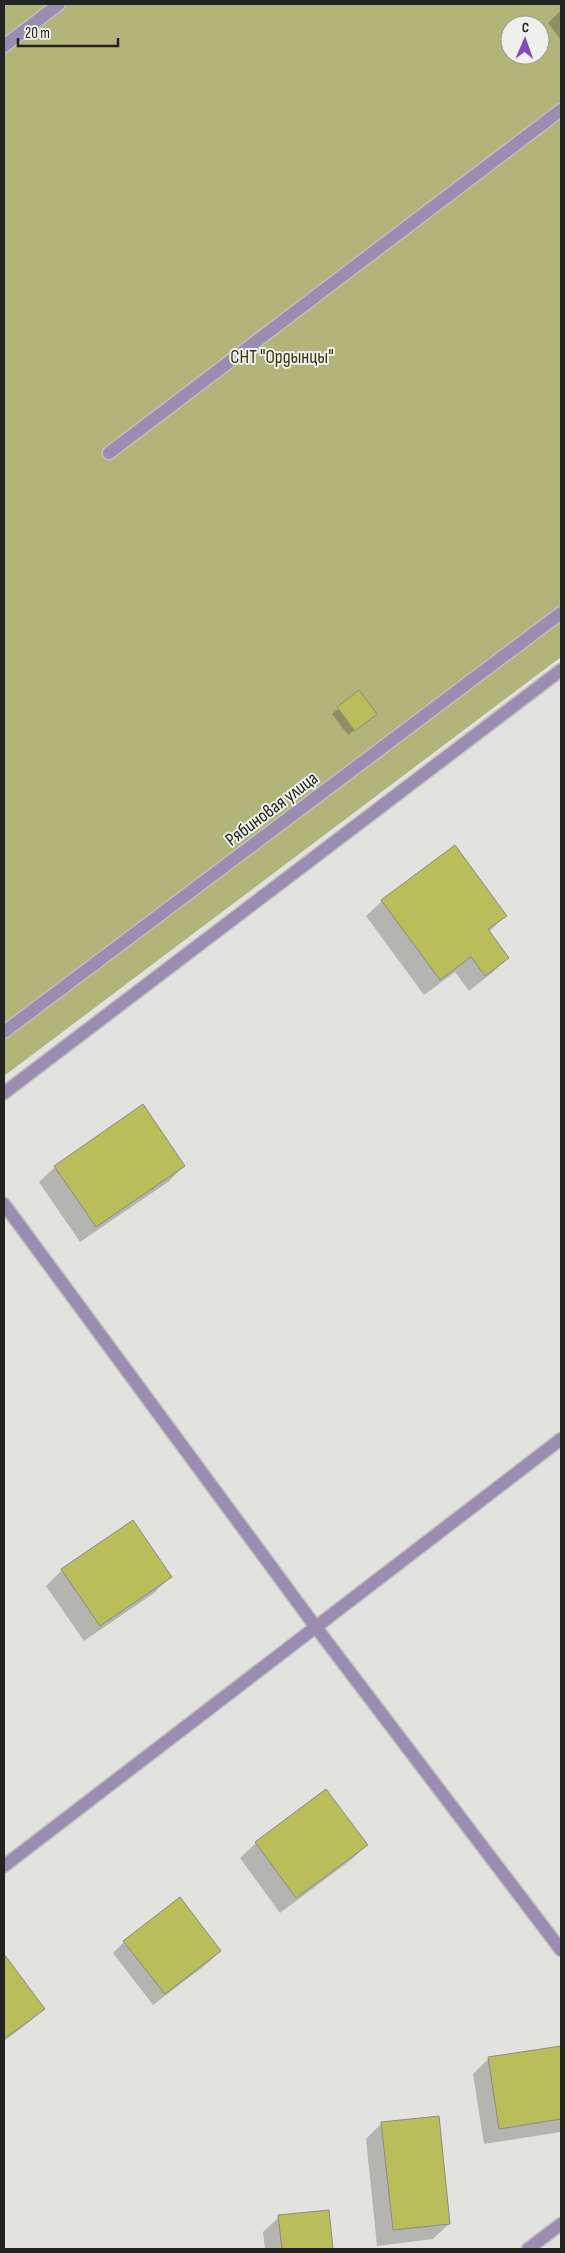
<svg xmlns="http://www.w3.org/2000/svg" width="565" height="2253" font-family="'Sofia Sans Condensed',sans-serif">
  <rect width="100%" height="100%" fill="#e2e3de"/>
  <!-- green -->
  <path fill="#b2b579" fill-rule="evenodd" d="M4 4H561V657L4 1076ZM510 25H540V55H510Z"/>
  <!-- shadow -->
  <g fill="#0003">
    <polygon points="561,10 561,40 548,23"/>
    <polygon points="359,692 369,720 348,735 332,714"/>
    <polygon points="382,901 505,916 489,932 508,958 492,973 469,991 455,972 424,995 366,916"/>
    <polygon points="184,1166 168,1182 80,1242 39,1182 55,1167"/>
    <polygon points="133,1522 170,1577 154,1593 84,1641 46,1586 62,1570"/>
    <polygon points="256,1843 367,1845 351,1860 280,1913 240,1858"/>
    <polygon points="124,1942 220,1951 208,1963 153,2005 113,1953"/>
    <polygon points="4,1956 43,2008 32,2020 4,2041"/>
    <polygon points="561,2047 561,2132 484,2144 473,2074 489,2058"/>
    <polygon points="382,2123 449,2224 433,2239 377,2246 366,2139"/>
    <polygon points="328,2212 332,2249 265,2249 263,2232 279,2217"/>
  </g>
  <!-- building -->
  <g fill="#b9bd5a" stroke="#8c8c88">
    <polygon points="359,690 377,714 355,731 337,707"/>
    <polygon points="455,845 507,916 488,929 509,958 485,976 471,957 440,980 381,900"/>
    <polygon points="143,1104 185,1166 96,1227 54,1166"/>
    <polygon points="133,1520 172,1577 100,1626 61,1569"/>
    <polygon points="326,1789 368,1845 296,1898 255,1842"/>
    <polygon points="180,1897 221,1951 165,1994 123,1941"/>
    <polygon points="4,1954 45,2009 4,2039"/>
    <polygon points="561,2046 561,2119 499,2129 488,2057"/>
    <polygon points="439,2116 450,2224 393,2230 381,2122"/>
    <polygon points="329,2210 333,2249 282,2249 278,2215"/>
  </g>
  <g fill="none" stroke-linecap="round" stroke-linejoin="round">
    <defs>
      <polyline id="lane" points="109,453 561,110"/>
      <g id="street">
        <polyline points="4,46 59,4"/>
        <polyline points="4,1032 561,613"/>
        <polyline points="4,1093 561,670"/>
        <polyline points="4,1204 315,1626 561,1950"/>
        <polyline points="4,1866 561,1439"/>
        <polyline points="528,2249 561,2224"/>
      </g>
    </defs>
    <!-- lane casing -->
    <use href="#lane" stroke="#c0c0bc" stroke-width="15"/>
    <!-- street casing -->
    <use href="#street" stroke="#c0c0bc" stroke-width="15"/>
    <!-- lane -->
    <use href="#lane" stroke="#9b8db2" stroke-width="12"/>
    <!-- street -->
    <use href="#street" stroke="#9b8db2" stroke-width="12"/>
  </g>
  <g text-anchor="middle" stroke-width="4" stroke-linejoin="round" paint-order="stroke">
    <!-- park labels -->
    <g font-size="19" fill="#35360b" stroke="#eff0eb">
      <text x="282" y="363">СНТ "Ордынцы"</text>
    </g>
    <!-- street labels -->
    <g font-size="19" fill="#232321" stroke="#eff0eb">
      <text transform="translate(271 808) rotate(-37)" y="7">Рябиновая улица</text>
    </g>
  </g>
  <!-- border -->
  <rect width="565" height="2253" fill="none" stroke="#232321" stroke-width="10"/>
  <!-- north arrow -->
  <g transform="translate(525 40) rotate(2)"><circle r="24" fill="#eff0eb" stroke="#9d9e9a"/>
  <path d="M0-4L9 19L0 12L-9 19Z" fill="#814ac1"/>
  <text y="-8" font-size="14" font-weight="bold" text-anchor="middle" fill="#232321">С</text>
  </g>
  <!-- scale -->
  <path d="M18 38v8h100v-8" fill="none" stroke="#232321" stroke-width="2.5"/>
  <text x="25" y="38" font-size="15" fill="#232321" stroke="#eff0eb" stroke-width="4" paint-order="stroke">20 m</text>
</svg>
